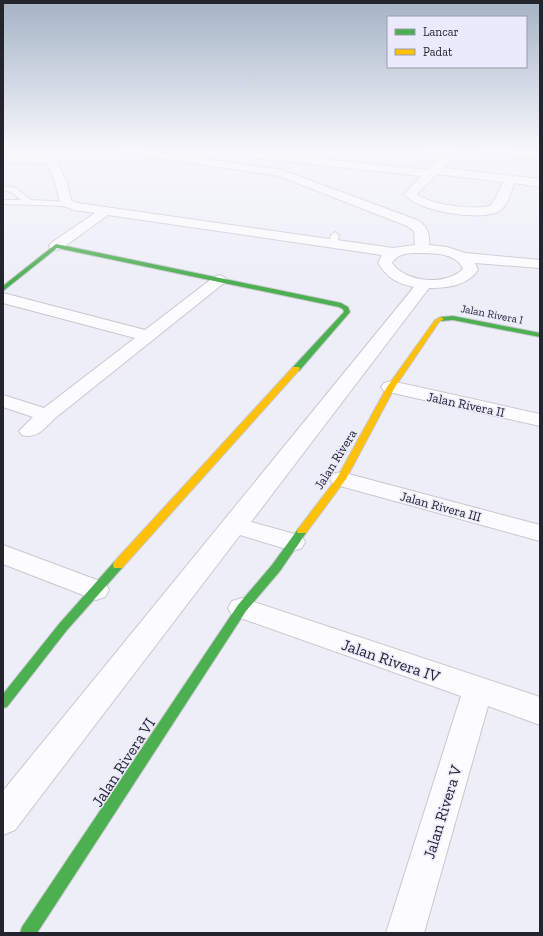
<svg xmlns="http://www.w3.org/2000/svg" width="543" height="936" font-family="'Zilla Slab',serif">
  <rect width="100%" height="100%" fill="#eeeef8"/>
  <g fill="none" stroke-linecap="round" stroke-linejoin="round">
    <defs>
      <g id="lane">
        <polygon points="3,186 16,188 31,200 68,202 72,204 68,206 3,204 3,200 21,200 11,192 3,190"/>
        <polygon points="335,232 339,235 336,245 330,245 329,243 331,235"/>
      </g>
      <g id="street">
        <path d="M119 150H146L282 170 417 220C427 226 430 233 429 245L447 247 465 253 540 260V268L475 263 478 270C467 286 447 288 429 288L251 522 302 536 305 542 302 548 293 551 240 535 15 830 3 835V791L414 287C396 283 388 278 378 263L382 255 108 215 61 249 56 250 51 249 49 246 51 243 95 213 74 210 61 205 55 183 48 164 3 162V156L56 159 67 183 71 200 77 203 393 248 415 245 414 231 407 226 279 176 124 153ZM419 253C434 253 457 253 463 269 446 286 406 283 392 263 398 253 409 253 419 253Z"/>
        <path d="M419 150H460L443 168 540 179V187L514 183C511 192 507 208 497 212 479 221 416 211 404 194L421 176 255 158 250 155 255 152 428 170 443 155 424 153ZM437 174 503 182 495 199 490 206C473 210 430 205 417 194Z"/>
        <polygon points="474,150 509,150 540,153 540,159 479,153"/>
        <path d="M219 275 224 277 227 280 224 283 54 419C44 429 37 439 22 435L19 431 33 417 3 407V395L44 408 135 338 3 303V293L145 330 214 277Z"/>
        <polygon points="391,381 540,414 540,426 384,391 381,387 384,383"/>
        <polygon points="341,472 540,525 540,541 333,484 330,479 333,474"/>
        <polygon points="3,545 105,583 109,590 105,597 96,600 3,564"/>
        <polygon points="242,598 540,697 540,725 488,706 424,933 386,933 461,696 232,615 228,608 232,601"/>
      </g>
      <g id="fast">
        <polygon points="56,244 341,303 348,307 350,312 299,371 293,371 293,367 344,312 343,309 339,307 57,248 3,291 3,286"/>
        <polygon points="453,316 540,333 540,337 453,320 441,321 438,319 441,317"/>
        <polygon points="302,528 306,529 307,531 306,533 280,571 246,611 37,933 20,933 22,927 238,605 272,565 298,529"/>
        <polygon points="118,561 122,562 123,565 122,568 67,630 7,707 3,708 3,694 59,624 114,562"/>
      </g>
      <g id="slow">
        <polygon points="441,317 444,319 439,322 395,387 346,479 306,533 298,533 297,531 298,529 337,478 387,387 435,320"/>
        <polygon points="293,367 299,367 300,369 122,568 114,568 113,565 114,562"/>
      </g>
    </defs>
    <!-- lane casing -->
    <use href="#lane" stroke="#c9c8d2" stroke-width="2"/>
    <!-- street casing -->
    <use href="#street" stroke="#c9c8d2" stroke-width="2"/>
    <!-- fast casing -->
    <use href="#fast" stroke="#c9c8d2" stroke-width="2"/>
    <!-- slow casing -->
    <use href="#slow" stroke="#c9c8d2" stroke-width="2"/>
    <!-- lane -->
    <use href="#lane" fill="#fcfcfe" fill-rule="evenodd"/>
    <!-- street -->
    <use href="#street" fill="#fcfcfe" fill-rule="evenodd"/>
    <!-- fast -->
    <use href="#fast" fill="#4caf50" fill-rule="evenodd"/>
    <!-- slow -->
    <use href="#slow" fill="#ffc107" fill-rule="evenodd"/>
  </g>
  <!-- sky -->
  <linearGradient id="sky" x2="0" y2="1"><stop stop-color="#a4b3c5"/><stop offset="0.53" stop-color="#f7f7fc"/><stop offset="1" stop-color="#f7f7fc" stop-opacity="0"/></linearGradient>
  <rect width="543" height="281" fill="url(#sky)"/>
  <g text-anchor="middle" stroke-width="3" stroke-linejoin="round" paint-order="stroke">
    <!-- far-street labels -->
    <g font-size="11" fill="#24242e" stroke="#ebeafc">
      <text transform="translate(492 314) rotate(11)" y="4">Jalan Rivera I</text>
    </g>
    <!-- street labels -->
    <g font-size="13" fill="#24242e" stroke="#ebeafc">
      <text transform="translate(466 404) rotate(12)" y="5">Jalan Rivera II</text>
      <text transform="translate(335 459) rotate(-58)" y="5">Jalan Rivera</text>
      <text transform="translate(441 506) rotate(15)" y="5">Jalan Rivera III</text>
    </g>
    <!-- near-street labels -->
    <g font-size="16" fill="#24242e" stroke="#ebeafc">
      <text transform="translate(391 660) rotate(19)" y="6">Jalan Rivera IV</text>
      <text transform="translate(123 762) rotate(-57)" y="6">Jalan Rivera VI</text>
      <text transform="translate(442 812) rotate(-73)" y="6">Jalan Rivera V</text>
    </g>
  </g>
  <!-- border -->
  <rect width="543" height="936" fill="none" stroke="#24242e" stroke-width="8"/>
  <!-- legend -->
  <rect x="387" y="16" width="140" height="52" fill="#ebeafc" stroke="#9b9baa"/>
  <rect x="395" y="29" width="20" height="6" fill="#4caf50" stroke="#9b9baa"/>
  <text x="423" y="36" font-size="12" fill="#24242e">Lancar</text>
  <rect x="395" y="49" width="20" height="6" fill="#ffc107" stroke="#9b9baa"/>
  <text x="423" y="56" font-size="12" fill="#24242e">Padat</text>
</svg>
